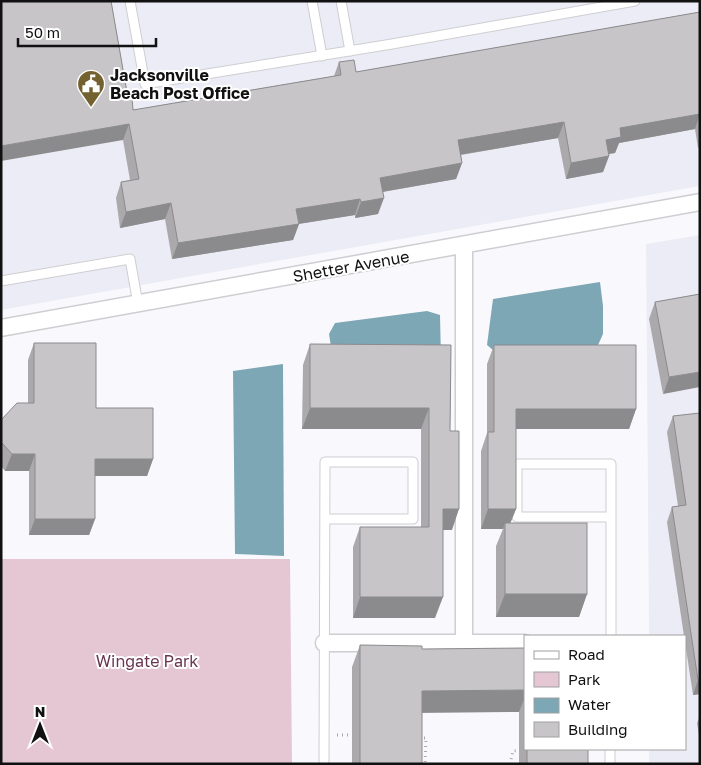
<svg xmlns="http://www.w3.org/2000/svg" width="701" height="765" font-family="'Golos Text',sans-serif">
  <rect width="100%" height="100%" fill="#f9f9fd"/>
  <!-- built -->
  <g fill="#ececf6">
    <polygon points="1,1 700,1 700,186 1,310"/>
    <polygon points="700,235 700,764 649,764 649,749 685,749 685,636 649,636 646,244"/>
  </g>
  <!-- green -->
  <polygon fill="#e5c7d4" points="1,559 290,559 292,764 1,764"/>
  <!-- water -->
  <g fill="#7da7b5">
    <polygon points="600,282 603,306 603,334 593,356 505,360 487,345 493,299"/>
    <polygon points="427,311 440,315 441,359 332,353 329,334 335,323"/>
    <polygon points="283,364 284,556 235,554 233,371"/>
  </g>
  <g fill="none" stroke-linecap="round" stroke-linejoin="round">
    <defs>
      <g id="lane">
        <polyline points="130,1 145,84 392,44 635,1"/>
        <polyline points="312,1 322,56"/>
        <polyline points="341,1 350,51"/>
        <polyline points="1,281 130,259 138,304"/>
        <polyline points="611,636 611,464 517,464 517,517 611,517"/>
        <polyline points="324,764 325,462 413,462 413,519 325,519"/>
        <polyline points="610,764 610,749"/>
      </g>
      <g id="street">
        <polyline points="464,246 464,644"/>
        <polyline points="1,328 700,202"/>
        <polyline points="324,643 525,643"/>
      </g>
    </defs>
    <!-- lane casing -->
    <use href="#lane" stroke="#ceced2" stroke-width="11"/>
    <!-- street casing -->
    <use href="#street" stroke="#ceced2" stroke-width="19"/>
    <!-- path -->
    <g stroke="#a8a8ab" stroke-width="3" stroke-dasharray="1 4" stroke-linecap="butt">
      <polyline points="337,735 356,735"/>
      <polyline points="419,738 426,738 425,764"/>
      <polyline points="510,764 513,751 524,750"/>
    </g>
    <!-- lane -->
    <use href="#lane" stroke="#fff" stroke-width="9"/>
    <!-- street -->
    <use href="#street" stroke="#fff" stroke-width="16"/>
  </g>
  <!-- wall -->
  <g fill="#aba9ac">
    <polygon points="112,6 128,98 133,110 334,76 339,62 356,72 700,12 700,147 698,148 695,129 619,143 615,153 609,154 609,156 603,172 566,179 558,138 461,155 462,163 456,179 383,192 378,214 355,218 355,215 299,224 293,240 172,259 165,219 120,228 116,198 121,182 130,180 123,140"/>
    <polygon points="700,294 663,394 649,319 655,302"/>
    <polygon points="34,343 96,408 153,459 147,476 95,476 95,519 89,535 29,535 29,471 5,471 1,466 1,420 28,403 28,360"/>
    <polygon points="310,344 451,345 450,431 452,530 443,530 435,618 353,618 353,547 360,527 421,527 421,429 302,429 303,365"/>
    <polygon points="494,345 636,409 629,429 516,429 516,509 510,523 587,594 579,617 496,617 496,546 503,529 481,529 481,451 487,433 487,364"/>
    <polygon points="700,413 700,694 693,695 685,642 685,636 684,636 667,522 672,507 678,506 667,432 673,416"/>
    <polygon points="360,645 422,649 525,648 525,749 588,749 588,764 519,764 519,712 422,712 422,764 352,764 352,667"/>
    <polygon points="700,716 700,741 697,723"/>
  </g>
  <!-- shaded-wall -->
  <g fill="#8b8a8c">
    <polygon points="700,114 695,129 619,143 615,153 600,155 606,140 620,128"/>
    <polygon points="564,122 558,138 452,156 458,140"/>
    <polygon points="129,124 123,140 1,161 1,146"/>
    <polygon points="609,156 603,172 566,179 571,163"/>
    <polygon points="462,163 456,179 375,193 380,178"/>
    <polygon points="384,198 378,214 355,218 361,202"/>
    <polygon points="360,199 355,215 291,225 296,209"/>
    <polygon points="171,203 165,219 120,228 126,212"/>
    <polygon points="299,224 293,240 172,259 178,243"/>
    <polygon points="700,372 700,387 663,394 669,377"/>
    <polygon points="310,408 429,408 421,429 302,429"/>
    <polygon points="516,409 636,409 629,429 508,429"/>
    <polygon points="12,454 35,454 29,471 5,471"/>
    <polygon points="95,459 153,459 147,476 89,476"/>
    <polygon points="443,509 459,509 452,530 435,530"/>
    <polygon points="488,509 516,509 508,529 505,523 503,529 481,529"/>
    <polygon points="35,519 95,519 89,535 29,535"/>
    <polygon points="505,594 587,594 579,617 496,617"/>
    <polygon points="360,597 443,597 435,618 353,618"/>
    <polygon points="698,680 700,680 700,694 693,695"/>
    <polygon points="525,690 525,697 519,712 414,713 422,691"/>
  </g>
  <!-- building -->
  <g fill="#c7c5c8" stroke="#8b8a8c">
    <polygon points="1,1 111,1 128,98 132,98 133,110 341,75 339,62 354,60 356,72 700,12 700,114 620,128 621,137 606,140 609,156 571,163 564,122 458,140 462,163 380,178 384,198 361,202 360,199 296,209 299,224 178,243 171,203 126,212 121,182 139,179 129,124 1,146"/>
    <polygon points="700,294 700,372 669,377 655,302"/>
    <polygon points="34,343 96,343 96,408 153,408 153,459 95,459 95,519 35,519 35,454 12,454 1,442 1,420 17,403 34,403"/>
    <polygon points="310,344 451,345 450,431 459,431 459,509 443,509 443,597 360,597 360,527 429,527 429,408 310,408"/>
    <polygon points="494,345 636,345 636,409 516,409 516,509 488,509 488,432 494,432"/>
    <polygon points="700,413 700,680 698,680 672,507 686,505 673,416"/>
    <rect x="505" y="523" width="82" height="71"/>
    <polygon points="360,645 422,646 422,649 525,648 525,690 422,691 422,764 360,764"/>
    <rect x="527" y="749" width="61" height="15"/>
  </g>
  <!-- icons -->
  <defs>
    <symbol id="civic-pin" viewBox="-11 -11 22 30"><path d="M0 17L-7.5 6A9.5 9.5 0 1 1 7.5 6Z" fill="#746130" stroke="#fff"/><path d="M-.6-6.5H3V-4.5H.6V-3L4-1V1h2V6H-6V1h2V-1L-.6-3ZM-1.2 2.5V6h2.4V2.5Z" fill="#fff"/></symbol>
  </defs>
  <g fill-rule="evenodd">
    <use href="#civic-pin" x="75" y="68" width="32" height="43"/>
  </g>
  <g text-anchor="middle" stroke-width="4" stroke-linejoin="round" paint-order="stroke">
    <!-- poi labels -->
    <g font-size="16" font-weight="bold" fill="#111112" stroke="#fff" text-anchor="start">
      <text x="110" y="81">Jacksonville<tspan x="110" dy="18">Beach Post Office</tspan></text>
    </g>
    <!-- street labels -->
    <g font-size="16" fill="#111112" stroke="#fff">
      <text transform="translate(351 266) rotate(-10)" y="6">Shetter Avenue</text>
    </g>
    <!-- park labels -->
    <g font-size="16" fill="#69364f" stroke="#fff">
      <text x="147" y="667">Wingate Park</text>
    </g>
  </g>
  <!-- border -->
  <rect width="701" height="765" fill="none" stroke="#111112" stroke-width="5"/>
  <!-- legend -->
  <rect x="524" y="635" width="162" height="115" fill="#ffffff" stroke="#a0a0a0"/>
  <rect x="534" y="651" width="25" height="8" fill="#ffffff" stroke="#a0a0a0"/>
  <text x="568" y="660" font-size="15" fill="#111112">Road</text>
  <rect x="534" y="672" width="25" height="15" fill="#e5c7d4" stroke="#a0a0a0"/>
  <text x="568" y="685" font-size="15" fill="#111112">Park</text>
  <rect x="534" y="698" width="25" height="15" fill="#7da7b5" stroke="#a0a0a0"/>
  <text x="568" y="710" font-size="15" fill="#111112">Water</text>
  <rect x="534" y="722" width="25" height="15" fill="#c7c5c8" stroke="#a0a0a0"/>
  <text x="568" y="735" font-size="15" fill="#111112">Building</text>
  <!-- north arrow -->
  <g transform="translate(40 725)" stroke="#ffffff" stroke-width="4" paint-order="stroke">
  <path d="M0-4L9 19L0 12L-9 19Z" fill="#111112"/>
  <text y="-8" font-size="14" font-weight="bold" text-anchor="middle" fill="#111112">N</text>
  </g>
  <!-- scale -->
  <path d="M18 38v8h138v-8" fill="none" stroke="#111112" stroke-width="2.5"/>
  <text x="25" y="38" font-size="15" fill="#111112" stroke="#ffffff" stroke-width="4" paint-order="stroke">50 m</text>
</svg>
